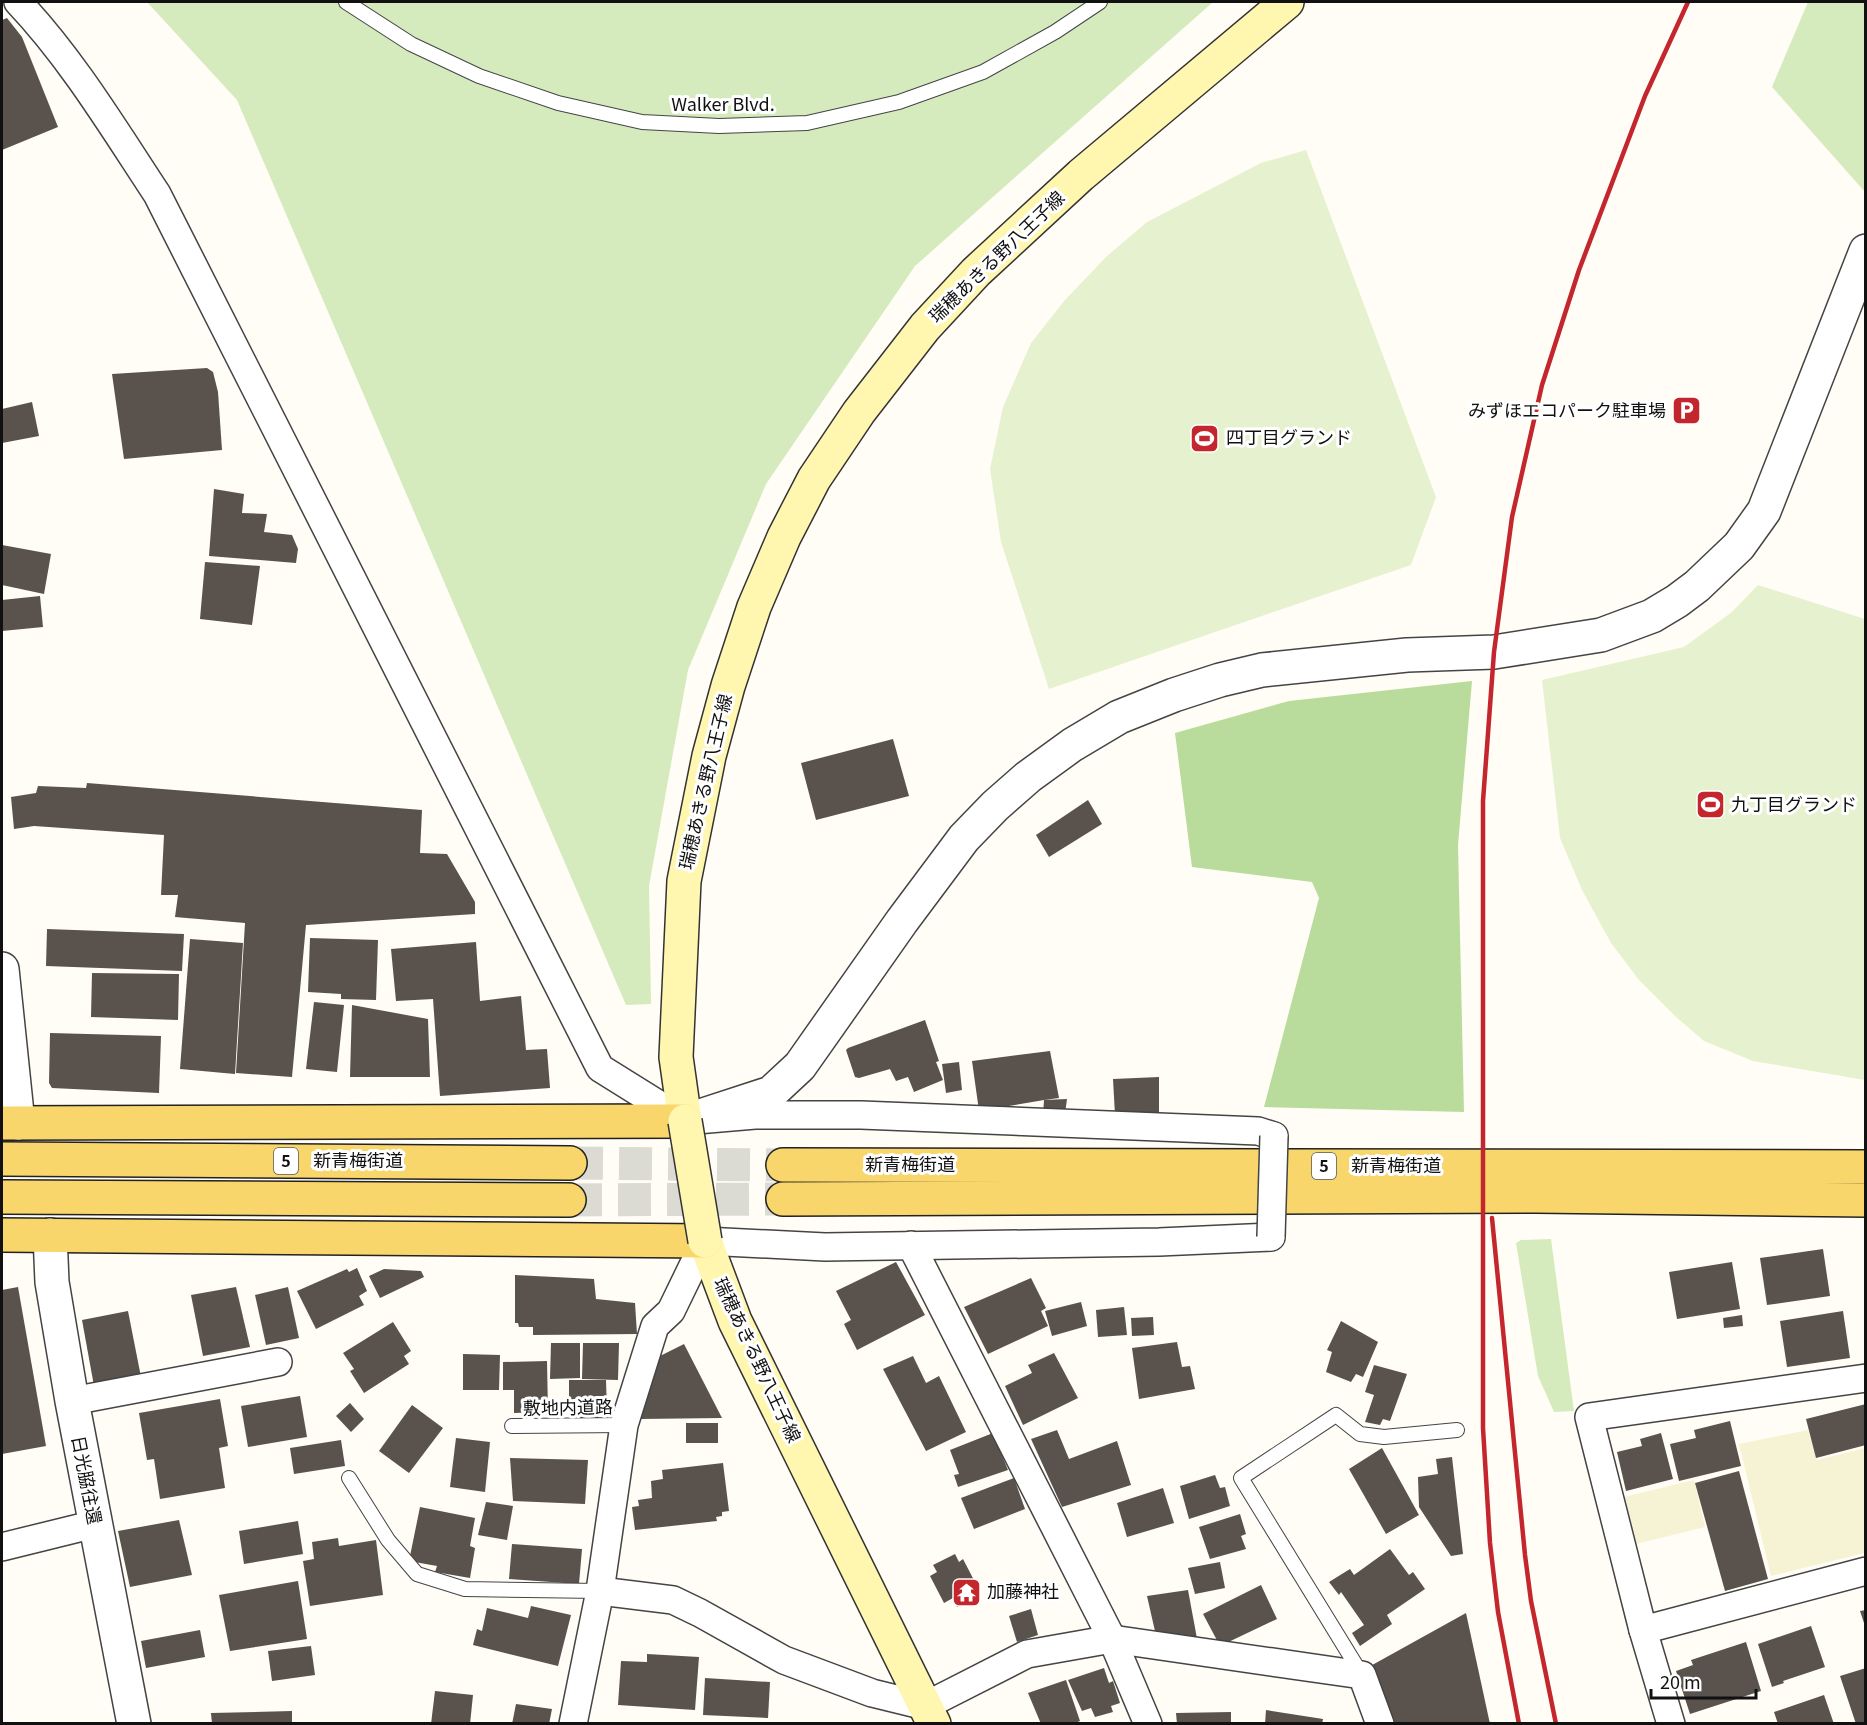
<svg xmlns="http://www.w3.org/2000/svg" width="1867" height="1725" font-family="Georgia,'Noto Sans JP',serif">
  <rect width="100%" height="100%" fill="#fffdf5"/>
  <!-- farmland -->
  <g fill="#f6f3d4">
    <polygon points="1808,1430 1817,1460 1865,1448 1865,1553 1771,1576 1739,1444"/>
    <polygon points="1694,1480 1705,1527 1636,1544 1624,1497"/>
  </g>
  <!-- green -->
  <g fill="#d5ebbd">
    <polygon points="147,2 1213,2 915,266 766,484 688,670 649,886 651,1004 626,1005 237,100"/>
    <polygon points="1808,2 1865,2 1865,192 1772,87"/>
    <polygon points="1551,1239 1574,1411 1554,1412 1538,1376 1516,1243 1521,1240"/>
  </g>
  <!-- forest -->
  <polygon fill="#b9dc9c" points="1472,681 1458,845 1464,1112 1264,1107 1319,898 1312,882 1192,867 1175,733 1289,701"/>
  <!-- pitch -->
  <g fill="#e6f2cf">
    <polygon points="1306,150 1436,497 1411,565 1049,689 1001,542 990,469 1003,407 1031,343 1065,300 1107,256 1147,222 1261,163"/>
    <polygon points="1758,585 1865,619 1865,1080 1753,1061 1704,1041 1676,1017 1639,980 1611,943 1582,890 1560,838 1542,680 1684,647 1732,612"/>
  </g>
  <!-- building -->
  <g fill="#5a524d">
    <polygon points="7,18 22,37 58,127 2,150 2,20"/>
    <polygon points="207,368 213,372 218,392 222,450 124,459 112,374"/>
    <polygon points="32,402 39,436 2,443 2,409"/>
    <polygon points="214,489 244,494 242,513 267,514 264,532 292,535 298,549 296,563 209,556"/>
    <polygon points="2,545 51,554 44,594 2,585"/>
    <polygon points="205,562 260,566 252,625 200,619"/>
    <polygon points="40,596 43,627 2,631 2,600"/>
    <polygon points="893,739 909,796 816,820 801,763"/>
    <polygon points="87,783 422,810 420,853 447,854 475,902 475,914 306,925 292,1077 236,1073 245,923 175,917 178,895 161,895 164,835 34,826 14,829 11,797 36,793 38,786 86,788"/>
    <polygon points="1088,800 1102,824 1049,857 1036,835"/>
    <polygon points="47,929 184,934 182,971 46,966"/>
    <polygon points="310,938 378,940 376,1000 341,999 341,994 308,992"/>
    <polygon points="190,939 243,943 235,1074 180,1069"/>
    <polygon points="476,942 480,1001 521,996 526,1050 547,1049 550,1088 440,1096 433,999 396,1001 391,949"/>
    <polygon points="92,973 179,974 178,1020 91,1017"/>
    <polygon points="314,1002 344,1005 337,1072 306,1069"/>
    <polygon points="352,1005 428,1019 430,1077 350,1077"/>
    <polygon points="925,1020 939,1061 936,1062 943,1080 914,1092 908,1077 896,1081 890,1069 859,1078 855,1077 846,1050 848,1048"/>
    <polygon points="50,1033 161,1036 159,1093 52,1088 49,1083"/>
    <polygon points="1050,1051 1059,1098 1044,1100 1067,1099 1065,1114 1043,1115 1044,1100 979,1111 972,1061"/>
    <polygon points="959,1062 962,1090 946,1093 942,1064"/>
    <polygon points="1159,1077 1159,1115 1115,1115 1113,1079"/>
    <polygon points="1823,1249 1830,1296 1767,1305 1760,1258"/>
    <polygon points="896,1262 925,1315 857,1350 844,1324 851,1320 836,1291"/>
    <polygon points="1732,1262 1740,1309 1677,1319 1669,1272"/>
    <polygon points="357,1268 367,1291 359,1296 364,1305 316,1329 297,1291 347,1269 349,1272"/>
    <polygon points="384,1269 421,1271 424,1277 380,1298 369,1276"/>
    <polygon points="515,1275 594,1279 596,1299 635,1303 637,1334 533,1335 533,1327 519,1327 518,1323 515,1323"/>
    <polygon points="1031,1278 1046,1308 1041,1311 1048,1326 988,1354 964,1307"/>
    <polygon points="18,1287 46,1446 2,1454 2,1290"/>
    <polygon points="236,1287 250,1347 203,1356 191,1295"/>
    <polygon points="288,1287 299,1338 266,1345 255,1295"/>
    <polygon points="1081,1302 1087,1326 1052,1336 1045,1311"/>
    <polygon points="1124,1307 1127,1335 1098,1337 1096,1310"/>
    <polygon points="128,1311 141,1377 94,1386 82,1320"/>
    <polygon points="1843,1311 1850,1358 1787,1367 1780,1321"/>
    <polygon points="1742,1315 1743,1326 1724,1328 1723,1318"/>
    <polygon points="1153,1317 1154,1335 1132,1336 1131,1318"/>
    <polygon points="1341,1321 1378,1342 1363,1377 1356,1374 1351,1382 1326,1372 1332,1352 1327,1350"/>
    <polygon points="393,1322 411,1351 404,1356 409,1364 364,1393 350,1371 354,1369 343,1353"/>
    <polygon points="1177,1342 1182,1367 1190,1366 1195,1389 1139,1399 1132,1348"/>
    <polygon points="551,1343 580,1343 580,1378 550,1379"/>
    <polygon points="583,1343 619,1343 618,1380 582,1379"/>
    <polygon points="684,1344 722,1418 639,1419 654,1359"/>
    <polygon points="1054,1353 1078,1398 1023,1425 1005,1386 1032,1373 1028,1365"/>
    <polygon points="463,1354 500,1355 499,1390 463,1390"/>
    <polygon points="913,1356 926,1383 939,1376 966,1432 926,1451 883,1369"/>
    <polygon points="547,1361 548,1412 514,1413 514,1390 503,1390 503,1362"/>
    <polygon points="1374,1365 1407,1374 1390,1421 1383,1419 1380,1425 1365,1422 1374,1395 1365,1392"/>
    <polygon points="569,1380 606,1380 607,1411 598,1411 598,1419 569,1419"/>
    <polygon points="300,1396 307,1437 248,1447 241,1406"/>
    <polygon points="220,1399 228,1446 219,1448 225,1488 160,1499 154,1459 147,1460 139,1413"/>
    <polygon points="350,1403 364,1419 351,1432 336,1416"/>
    <polygon points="1866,1404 1866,1445 1816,1458 1806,1419"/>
    <polygon points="412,1405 443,1428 409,1473 379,1451"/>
    <polygon points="1730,1421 1741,1466 1679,1481 1670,1444 1696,1438 1694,1430"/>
    <rect x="686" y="1423" width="32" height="20"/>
    <polygon points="1057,1430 1069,1459 1117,1441 1131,1485 1062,1507 1031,1439"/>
    <polygon points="993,1433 1008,1470 958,1487 954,1475 959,1474 950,1450"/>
    <polygon points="1661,1433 1673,1479 1626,1491 1617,1452 1642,1446 1640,1439"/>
    <polygon points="456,1438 490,1442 485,1492 450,1487"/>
    <polygon points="341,1440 345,1466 294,1474 290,1448"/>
    <polygon points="1382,1448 1419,1515 1386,1534 1349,1469"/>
    <polygon points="1452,1457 1463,1554 1451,1556 1419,1507 1418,1477 1438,1474 1436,1459"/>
    <polygon points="510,1458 588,1460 585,1504 513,1501"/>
    <polygon points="723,1463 729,1511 722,1512 722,1516 716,1517 717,1521 635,1530 632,1507 639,1506 638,1500 652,1498 651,1481 663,1479 662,1470"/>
    <polygon points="1739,1471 1768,1579 1725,1591 1695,1483"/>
    <polygon points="1215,1475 1220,1488 1225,1487 1230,1506 1189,1519 1180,1486"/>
    <polygon points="1014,1478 1025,1509 974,1529 961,1498"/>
    <polygon points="1163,1488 1174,1523 1127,1537 1117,1503"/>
    <polygon points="486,1502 513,1506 507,1540 478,1535"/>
    <polygon points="420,1507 475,1518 470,1546 475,1548 470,1578 435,1572 437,1566 409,1561"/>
    <polygon points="1240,1514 1246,1534 1241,1536 1246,1549 1210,1559 1199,1527"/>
    <polygon points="179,1520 192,1575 130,1587 118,1531"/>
    <polygon points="298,1521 303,1554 244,1564 239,1531"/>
    <polygon points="338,1538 339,1546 376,1540 383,1595 310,1606 303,1561 314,1559 312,1542"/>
    <polygon points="512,1544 582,1549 579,1584 509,1579"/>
    <polygon points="1390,1549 1409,1575 1413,1572 1425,1589 1387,1615 1392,1624 1360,1646 1352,1633 1364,1625 1341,1592 1339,1595 1329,1582 1350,1569 1354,1575"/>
    <polygon points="955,1554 959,1562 963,1559 977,1586 970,1590 974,1599 957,1607 953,1598 944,1603 930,1576 937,1572 933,1565"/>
    <polygon points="1220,1562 1225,1588 1195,1594 1188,1568"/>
    <polygon points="298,1581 307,1639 230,1651 219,1595"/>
    <polygon points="1261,1585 1277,1619 1220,1646 1203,1614"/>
    <polygon points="1188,1590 1198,1644 1157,1640 1147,1596"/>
    <polygon points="531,1606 571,1615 558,1666 473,1645 477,1629 482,1631 487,1608 528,1618"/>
    <polygon points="1031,1609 1038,1635 1017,1642 1009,1616"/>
    <polygon points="1866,1610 1866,1626 1865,1626 1860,1611"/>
    <polygon points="1466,1613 1490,1724 1387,1724 1365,1669"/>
    <polygon points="1811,1626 1825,1667 1783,1681 1784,1683 1772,1687 1758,1644"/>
    <polygon points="200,1630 205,1657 146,1668 141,1641"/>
    <polygon points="1746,1642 1761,1691 1690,1714 1676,1671 1693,1665 1691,1660"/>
    <polygon points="311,1646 315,1675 272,1681 268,1651"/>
    <polygon points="647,1654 699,1657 695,1710 618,1705 621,1661 647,1662"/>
    <polygon points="1104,1668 1109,1683 1113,1681 1120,1703 1111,1706 1113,1712 1095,1717 1091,1708 1082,1711 1068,1680"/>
    <polygon points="1866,1668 1866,1724 1856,1724 1840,1676"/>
    <polygon points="705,1678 770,1682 768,1718 703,1715"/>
    <polygon points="1066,1680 1080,1721 1073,1724 1041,1724 1028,1693"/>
    <polygon points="435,1691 473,1695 470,1724 431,1724"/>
    <polygon points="1824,1695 1834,1724 1778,1724 1774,1712"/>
    <polygon points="516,1704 552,1709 549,1724 512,1724"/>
    <polygon points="1266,1710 1323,1719 1322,1724 1265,1724"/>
    <polygon points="292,1711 292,1724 212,1724 211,1713"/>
    <polygon points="1231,1712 1231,1724 1177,1724 1176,1713"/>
  </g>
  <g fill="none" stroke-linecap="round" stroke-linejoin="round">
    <!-- primary-tunnel -->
    <g stroke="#dbdad3" stroke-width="33" stroke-dasharray="33 16" stroke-linecap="butt">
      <polyline points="570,1163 783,1165"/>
      <polyline points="569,1200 783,1199"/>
    </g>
    <defs>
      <g id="service">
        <polyline points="346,2 411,44 479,76 558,103 642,122 719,126 807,123 899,102 983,72 1055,32 1100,2"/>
        <polyline points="512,1426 624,1425"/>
        <polyline points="349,1478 388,1540 417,1574 465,1589 600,1591"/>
        <polyline points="1362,1675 1241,1478 1336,1415 1360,1434 1384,1437 1457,1430"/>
      </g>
      <g id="minor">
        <path d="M18 2C72 59 114 129 157 194L600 1068 685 1121 755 1115H861L1258 1131 1274 1136"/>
        <polyline points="911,1245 1112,1639 1148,1724"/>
        <polyline points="72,1401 278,1362"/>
        <polyline points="2,1547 95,1524"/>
        <polyline points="600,1591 673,1600 700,1613 784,1660 872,1693 925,1706 1027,1654 1112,1639 1362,1675 1380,1724"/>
        <polyline points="1643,1630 1866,1571"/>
        <polyline points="573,1724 600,1591 624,1425 655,1326 671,1311 705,1241 825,1247 1159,1242 1271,1237"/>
        <polyline points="1671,1724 1643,1630 1589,1417 1866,1378"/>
      </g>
      <g id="tertiary">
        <polyline points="2,969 18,1123"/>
        <polyline points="685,1121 771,1093 800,1066 902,921 964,838 995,806 1028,777 1072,745 1119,717 1174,695 1220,680 1262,670 1407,655 1494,652 1601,635 1652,616 1677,601 1697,586 1739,546 1764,511 1866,251"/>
        <polyline points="50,1235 52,1282 72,1401 134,1724"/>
      </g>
      <g id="secondary">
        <polyline points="685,1121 676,1057 684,881 709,756 728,686 754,607 784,537 814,479 859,412 925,327 976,272 1081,175 1287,2"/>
        <polyline points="705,1241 735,1321 934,1724"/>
      </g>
      <g id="primary">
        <polyline points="2,1123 685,1121"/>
        <polyline points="2,1159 570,1163"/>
        <polyline points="783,1165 1866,1167"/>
        <polyline points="2,1197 569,1200"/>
        <polyline points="783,1199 1536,1196 1866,1200"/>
        <polyline points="2,1235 705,1241"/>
      </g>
    </defs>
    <!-- service casing -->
    <use href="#service" stroke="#444" stroke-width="16"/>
    <!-- minor casing -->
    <use href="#minor" stroke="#444" stroke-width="30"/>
    <!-- tertiary casing -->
    <use href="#tertiary" stroke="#444" stroke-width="36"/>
    <!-- secondary casing -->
    <use href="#secondary" stroke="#333" stroke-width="36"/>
    <!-- primary casing -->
    <use href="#primary" stroke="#222" stroke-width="36"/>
    <!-- service -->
    <use href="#service" stroke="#fff" stroke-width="14"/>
    <!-- minor -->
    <use href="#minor" stroke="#fff" stroke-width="27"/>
    <!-- tertiary -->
    <use href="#tertiary" stroke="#fff" stroke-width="33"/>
    <!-- secondary -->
    <use href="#secondary" stroke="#fff6b0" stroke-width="33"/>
    <!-- primary -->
    <use href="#primary" stroke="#f9d66b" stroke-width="33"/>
    <!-- rail -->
    <g stroke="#c4262e" stroke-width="4.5">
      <polyline points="1492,1218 1525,1555 1531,1601 1556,1724"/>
      <polyline points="1519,1724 1498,1612 1490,1543 1483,1428 1483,801 1494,652 1512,517 1542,385 1579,270 1645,96 1688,2"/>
    </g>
    <defs>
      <polyline id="minor-bridge" points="1271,1237 1274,1136"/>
      <polyline id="secondary-bridge" points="685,1121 705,1241"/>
    </defs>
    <!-- minor-bridge casing -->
    <use href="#minor-bridge" stroke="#444" stroke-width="30" stroke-linecap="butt"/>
    <!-- secondary-bridge casing -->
    <use href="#secondary-bridge" stroke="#333" stroke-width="36" stroke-linecap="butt"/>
    <!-- minor-bridge -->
    <use href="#minor-bridge" stroke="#fff" stroke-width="27"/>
    <!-- secondary-bridge -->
    <use href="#secondary-bridge" stroke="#fff6b0" stroke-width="33"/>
  </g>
  <!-- icons -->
  <defs>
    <symbol id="parking-square" viewBox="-11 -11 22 22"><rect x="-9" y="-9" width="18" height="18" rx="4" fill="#c4262e" stroke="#fff"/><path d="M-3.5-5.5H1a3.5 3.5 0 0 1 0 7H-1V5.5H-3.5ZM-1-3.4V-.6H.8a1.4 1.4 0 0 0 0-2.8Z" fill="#fff"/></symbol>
    <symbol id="stadium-square" viewBox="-11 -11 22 22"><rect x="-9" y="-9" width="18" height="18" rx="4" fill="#c4262e" stroke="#fff"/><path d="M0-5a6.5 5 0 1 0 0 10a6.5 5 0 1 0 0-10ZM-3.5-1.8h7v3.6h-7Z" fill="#fff"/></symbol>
    <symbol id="temple-square" viewBox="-11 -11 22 22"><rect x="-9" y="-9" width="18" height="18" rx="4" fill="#c4262e" stroke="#fff"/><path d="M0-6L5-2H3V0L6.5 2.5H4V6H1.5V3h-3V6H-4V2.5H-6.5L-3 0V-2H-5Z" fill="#fff"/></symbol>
  </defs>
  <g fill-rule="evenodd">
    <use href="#parking-square" x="1670" y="394" width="33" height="33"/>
    <use href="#stadium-square" x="1188" y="422" width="33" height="33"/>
    <use href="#stadium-square" x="1694" y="788" width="33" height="33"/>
    <use href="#temple-square" x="950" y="1576" width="33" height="33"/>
  </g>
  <g text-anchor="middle" stroke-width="6" stroke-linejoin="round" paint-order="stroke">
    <!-- shield labels -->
    <g fill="#fff" stroke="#585858" stroke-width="1.5">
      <rect x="274" y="1148" width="24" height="26" rx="4.5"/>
      <rect x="1312" y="1153" width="24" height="26" rx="4.5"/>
    </g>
    <g font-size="16" font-weight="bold" fill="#111">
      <text x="286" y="1167">5</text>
      <text x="1324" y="1172">5</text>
    </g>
    <!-- street labels -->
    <g font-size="18" fill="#111" stroke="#fff">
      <text x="723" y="111">Walker Blvd.</text>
      <text transform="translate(997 257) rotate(-44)" y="6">瑞穂あきる野八王子線</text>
      <text transform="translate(706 782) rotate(-77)" y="6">瑞穂あきる野八王子線</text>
      <text x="358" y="1167">新青梅街道</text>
      <text x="910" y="1171">新青梅街道</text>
      <text x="1396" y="1172">新青梅街道</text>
      <text transform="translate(757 1360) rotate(65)" y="6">瑞穂あきる野八王子線</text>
      <text transform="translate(568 1408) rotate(-1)" y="6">敷地内道路</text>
      <text transform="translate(86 1480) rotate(79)" y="6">日光脇往還</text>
    </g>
    <!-- poi labels -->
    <g font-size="18" fill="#111" stroke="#fff" text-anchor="start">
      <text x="1666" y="417" text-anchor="end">みずほエコパーク駐車場</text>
      <text x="1226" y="444">四丁目グランド</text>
      <text x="1731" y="811">九丁目グランド</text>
      <text x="987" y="1598">加藤神社</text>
    </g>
  </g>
  <!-- border -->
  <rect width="1867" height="1725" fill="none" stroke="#111111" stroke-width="6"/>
  <!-- scale -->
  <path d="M1651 1689v9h105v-9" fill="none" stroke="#111111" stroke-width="3"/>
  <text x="1660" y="1689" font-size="18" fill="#111111" stroke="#ffffff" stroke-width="4.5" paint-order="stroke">20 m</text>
</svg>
